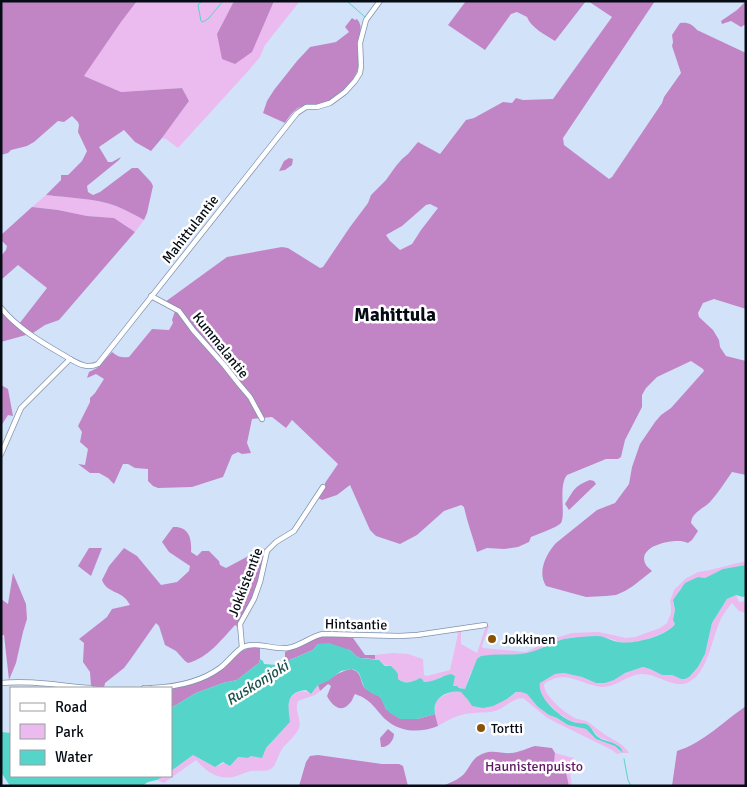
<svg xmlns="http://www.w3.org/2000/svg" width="747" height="787" font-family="Signika,sans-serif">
  <rect width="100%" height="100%" fill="#d2e3f9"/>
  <!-- green -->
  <g fill="#ebbbef">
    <polygon points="137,1 234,1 217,34 274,1 300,1 265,45 260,57 250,69 178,148 166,139 162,138 189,101 182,88 121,92 84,76 121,22"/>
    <path d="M46 195C69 198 94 198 116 206 126 210 135 215 144 220L135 232 114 218 87 216 58 210 32 207Z"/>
    <path d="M746 561V565L723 569 705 578 698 577 680 589 673 602 675 610 673 620 675 624C668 634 638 643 626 643 619 643 614 639 607 638 599 636 577 637 568 638 558 640 550 646 540 650 523 657 504 655 486 655L471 672 465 689 453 686 442 676C436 680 432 682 424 682L420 678C413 682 405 685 398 679V674L390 666C383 666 382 661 375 659V655L393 653 408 654 423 659 424 675 427 676 450 670 458 634 455 631 461 629V644L477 653 486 626H489L482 646 483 648 526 652 555 638 572 633 599 632 626 638 635 637 660 628 667 623 671 613V607L670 601 674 590 685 579 698 572 710 570Z"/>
    <path d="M736 595 739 602 746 601V613L739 611 732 603C726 610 721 617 718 626 711 644 709 663 695 678 693 679 691 681 689 682 674 690 657 673 641 674 627 675 615 688 601 687 584 685 570 673 553 679 549 681 546 681 544 685 545 697 563 711 573 717 577 720 583 719 588 722 593 725 598 730 604 734 613 740 623 743 629 753H623L618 745 599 737 588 725 583 723H574L558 713 543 698 539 687 540 683 555 674 564 673 582 677 596 683 614 679 625 673 643 667 650 669 662 675H672L681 679 698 667 705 654 712 623 727 599Z"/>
    <path d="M318 685 320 691 315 695 298 701C294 711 302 719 299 728 296 736 287 742 282 749 278 755 276 766 271 769 266 772 257 770 251 771 245 772 239 776 233 777 217 780 206 771 196 760L164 783 157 780 164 776H171V771L193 755 215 767 238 757 248 758 266 748 290 722C289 717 287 711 288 706 289 694 301 687 311 694Z"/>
    <path d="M456 691H461L468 700 472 706 507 699 517 692H521L527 694 538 707 549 715 557 718 568 725 586 729 596 739 616 746 622 753 617 754 612 750 555 722 546 717 523 698C513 698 505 708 495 711 489 713 482 712 475 713 459 714 451 718 438 726 432 703 433 698 456 691Z"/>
    <polygon points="555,753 574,758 569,763 569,766 572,786 569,786 566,772 554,763"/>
  </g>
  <!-- forest -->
  <g fill="#c185c6" fill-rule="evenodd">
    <path d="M1 1H137L121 22 84 76 121 92 182 88 189 101 162 138 151 151 135 142 124 130 99 147 108 162H112L121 157 119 160 87 186 88 192 93 195 100 192 132 168H138L151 182 153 186 147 213 144 220C135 215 126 210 116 206 94 198 69 198 46 195L61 180V175H68L82 161 87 151 78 132 79 125 78 122 72 116 64 122 58 121 34 142 27 146 11 150 8 153 1 155Z"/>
    <polygon points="234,1 274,1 252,52 235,64 222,59 217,34"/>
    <path d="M466 1H586L555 41C546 35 531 28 527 17L517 12 511 14 485 50 448 25Z"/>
    <path d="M588 1H655L563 138 564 145 609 179 612 177 662 103 664 97 681 73 672 46 673 42 672 35 680 23C688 22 692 24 697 30L746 53V309L714 299 703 303 698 313 699 317 713 330 719 340 720 347 726 356 746 361V475L732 472C725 482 718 493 710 502 703 509 692 512 691 523L698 531 692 540 688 543C685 542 683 541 680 541 668 540 636 547 646 565 647 567 650 569 652 571L633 586 625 591 616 595 606 596 586 597 546 586C537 572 546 554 556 543L597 510 615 503 629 484 632 467 640 444 655 422 661 415 671 408 704 371 703 369 691 361 657 377 646 388 642 395V407L625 440 621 457 618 459H606L567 475C558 486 566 515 561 523 556 528 538 534 531 537L529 542 518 547 504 549 487 548 477 552C473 537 467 522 464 507L461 505 444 511 417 535 400 544 376 536 370 530 350 485 337 495 322 500 318 498 325 488V483L338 464 292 420 286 428 272 417 252 419 247 443 251 453 242 454 238 452 232 455 223 477 192 487 158 488 153 486 148 481V469L135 468 128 464H123L114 484 108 478 99 473H90L78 464 85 465 88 449 80 442 82 432 78 426 90 402V398L95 393 104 379 96 374 87 378 89 372 97 368 112 352C118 357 122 358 129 357L152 329 169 330 173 323 172 320 175 311H178L165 302 227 257 282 247 288 248 320 268 323 267 350 227 368 203 371 195 386 180 396 166 402 159 408 154 418 142 440 154 466 120 474 118 503 102 512 103 516 98 523 100 553 99 612 17ZM430 204 438 208 421 230 412 244 400 250 390 241 386 235 402 226 426 205Z"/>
    <polygon points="746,1 746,24 741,27 731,21 722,24 721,21 737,10"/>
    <path d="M352 18 355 20 357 19C364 27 359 35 358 44 357 52 359 60 358 68 356 81 336 99 324 103 316 107 306 104 298 108 292 112 289 117 285 123L263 113 267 101 274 90 297 61 310 47 336 42 349 32 345 27Z"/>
    <polygon points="289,158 293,159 292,165 285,170 279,171 284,161"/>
    <polygon points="32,207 58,210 87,216 114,218 135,232 59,320 45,325 33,333 19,324 47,288 18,265 1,280 1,256 6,250 7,246 1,240 1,235"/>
    <polygon points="1,311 7,318 26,335 1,342"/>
    <polygon points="1,385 8,389 13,416 8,415 1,426"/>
    <path d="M590 480 594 481 596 484 569 510 565 504C574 490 574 486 590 480Z"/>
    <path d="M173 527C189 526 192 539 191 552L197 556 202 551H209L219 561 220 565 226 568 258 551 257 547 265 549C262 563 260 578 255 591 251 604 244 615 238 627L235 625C222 639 208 658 188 663L185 661 176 651 165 645 159 626 156 623 130 660 124 668 105 683 104 688 91 686 90 672 83 662 84 643 79 639 102 621 107 617 112 609 130 605C123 590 107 594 102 580L109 566 124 548 137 556 161 585 177 582 189 571 190 566 169 552 162 542Z"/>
    <polygon points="89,548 102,548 91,576 78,566"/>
    <polygon points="13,573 26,604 27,619 23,632 16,663 9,680 4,635 1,635 1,599 8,604"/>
    <polygon points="329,635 353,638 365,655 375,655 375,659 360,658 356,656 350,650 318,644 313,650 285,662 285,652 319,637"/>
    <polygon points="249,648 260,648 260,659 259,663 237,680 223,683 196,693 171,708 171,689 209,678 242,651"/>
    <path d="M351 669C363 672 359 681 365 688 369 692 376 693 380 697 383 699 384 705 386 709L417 719 435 714 438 726C420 733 400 733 385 719 374 708 372 700 355 694 353 697 352 702 349 704 340 714 331 704 327 696L331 686 328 684 320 691 318 685C331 679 337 672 351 669Z"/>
    <path d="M746 706V786H672L677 751C703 743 724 721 746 706Z"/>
    <path d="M388 729 394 734C394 740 388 748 381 747L380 738Z"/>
    <path d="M535 746 552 748 555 753 554 763 556 765 562 766 566 772 569 786H443C451 782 458 780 464 774 470 767 472 758 482 754 492 749 502 754 512 753 520 752 528 748 535 746Z"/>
    <polygon points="318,755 382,764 399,764 403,766 408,786 299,786 306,762 310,756"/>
  </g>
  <!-- water -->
  <g fill="#55d5c9">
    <path d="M746 565V596L743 597 736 595 727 599 712 623 705 654 698 667 689 677 685 679H681L672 675H662L650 669 643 667 625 673 614 680 605 683H596L582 677 564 673 555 674 540 683C537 698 560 717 573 722 578 724 583 722 588 725 592 728 594 734 598 737 606 743 620 741 623 753L615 746 596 739 586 729 568 725 557 718 549 715 538 707 527 694 521 692H516L507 699 493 706 483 708 472 706 468 700 461 692C451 690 438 695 435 705 434 708 435 711 435 714L417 719H400L390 713 386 709 380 697 371 693 364 687 359 673 355 670 351 669 341 671 328 681 318 685 311 694 306 690C285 692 288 706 290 722L266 748 262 758 251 756 248 758 238 757 230 766 223 762 215 767 193 755 171 771V708L196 693 223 683 237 680 259 663 260 659 263 661 264 664 277 665 281 663 282 659 285 657V662L313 650 318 644 329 643 350 650 356 656 360 658 379 660 385 666H391L395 670 398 674V679C405 685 413 682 420 678L422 679 424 682C435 682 441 676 451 674L455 676 453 686H457L459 688 465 689 477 659 481 656C496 653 512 656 527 653 542 650 554 640 570 638 579 637 588 636 597 636 605 636 611 641 619 642 632 645 667 636 675 624L673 620 675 610 673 600 685 583 698 577 705 578 723 569Z"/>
    <polygon points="1,732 11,733 11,776 164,776 157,780 148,782 142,786 10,786 1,772"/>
  </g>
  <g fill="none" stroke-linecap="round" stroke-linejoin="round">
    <!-- stream -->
    <g stroke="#55d5c9" stroke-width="1">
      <polyline points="202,1 198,5 201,21 203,22 209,18 223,1"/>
      <polyline points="347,1 365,17"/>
      <polyline points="624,759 628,780 631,786"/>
    </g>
    <defs>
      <g id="minor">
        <polyline points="151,296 179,311 193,330 224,365 239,384 250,397 262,419"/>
        <path d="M1 308C20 331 45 344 70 359"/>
        <path d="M1 454 21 408 70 359C79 364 87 369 98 364L297 113 306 107H317L330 103 345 92 355 81 360 73 361 66 360 43 366 20 380 1"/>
        <polyline points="242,647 240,624 254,599 260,582 267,551 276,542 294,531 323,487"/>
        <path d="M1 683C31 680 61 686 91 688"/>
        <polyline points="144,688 149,688"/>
        <path d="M152 688C175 687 201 682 220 668 227 663 237 650 243 647 257 641 273 650 288 648 301 646 311 636 323 634L399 636 417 635 485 625"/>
      </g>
    </defs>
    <!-- minor casing -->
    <use href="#minor" stroke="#8093ad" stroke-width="6"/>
    <!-- minor -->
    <use href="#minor" stroke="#fff" stroke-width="4.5"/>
  </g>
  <!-- markers -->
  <g fill="#8a5303" stroke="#fff" stroke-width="2">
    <circle cx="492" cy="639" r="5"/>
    <circle cx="481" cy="728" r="5"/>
  </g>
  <g text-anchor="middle" stroke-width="5" stroke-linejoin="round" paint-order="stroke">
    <!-- street labels -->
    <g font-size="14" fill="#060c15" stroke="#fff">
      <text transform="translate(190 229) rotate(-52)" y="5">Mahittulantie</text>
      <text transform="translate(221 345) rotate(51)" y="5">Kummalantie</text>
      <text transform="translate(245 582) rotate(-69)" y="5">Jokkistentie</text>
      <text transform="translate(356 624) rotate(1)" y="5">Hintsantie</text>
    </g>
    <!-- poi labels -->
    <g font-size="14" fill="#060c15" stroke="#fff" text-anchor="start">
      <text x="502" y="644">Jokkinen</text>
      <text x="491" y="733">Tortti</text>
    </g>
    <!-- park labels -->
    <g font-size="14" fill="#611868" stroke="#fff">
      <text x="534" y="771">Haunistenpuisto</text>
    </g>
    <!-- water labels -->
    <g font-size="15" font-style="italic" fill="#1b514d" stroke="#fff">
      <text transform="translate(257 683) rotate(-32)" y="5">Ruskonjoki</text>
    </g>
    <!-- district labels -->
    <g font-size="19" font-weight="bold" fill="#060c15" stroke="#fff">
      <text x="395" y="321">Mahittula</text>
    </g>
  </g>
  <!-- border -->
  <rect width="747" height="787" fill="none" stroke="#060c15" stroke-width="5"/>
  <!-- legend -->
  <rect x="10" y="687" width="162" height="90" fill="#ffffff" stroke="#9b9ea1"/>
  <rect x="20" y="703" width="25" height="8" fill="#ffffff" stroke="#9b9ea1"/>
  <text x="55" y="712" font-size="15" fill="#060c15">Road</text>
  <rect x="20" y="724" width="25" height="15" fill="#ebbbef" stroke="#9b9ea1"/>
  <text x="55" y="737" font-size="15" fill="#060c15">Park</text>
  <rect x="20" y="750" width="25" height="15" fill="#55d5c9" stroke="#9b9ea1"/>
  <text x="55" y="762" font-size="15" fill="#060c15">Water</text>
</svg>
